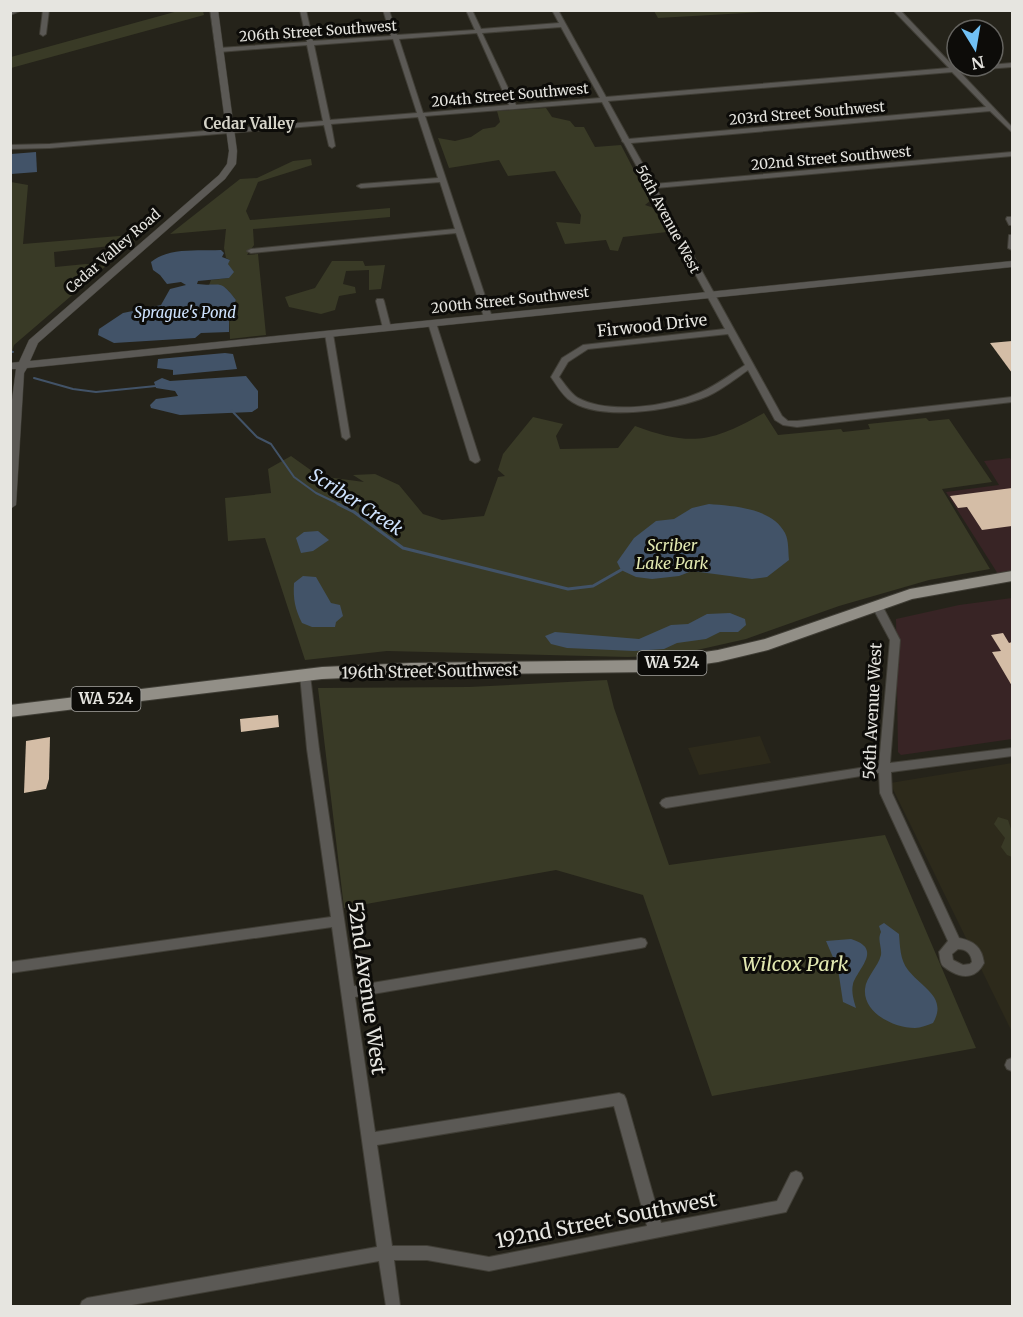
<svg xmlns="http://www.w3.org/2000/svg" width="1023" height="1317" font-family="Merriweather,serif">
  <rect width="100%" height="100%" fill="#25231a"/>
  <!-- commercial -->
  <g fill="#382425">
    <polygon points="1010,458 1012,461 1012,571 998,574 946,492 999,485 984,461"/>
    <polygon points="1012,598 1012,739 901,755 898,752 896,619 959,605"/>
  </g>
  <!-- built -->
  <g fill="#2d2a1b">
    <polygon points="760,736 771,763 699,775 688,748"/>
    <polygon points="1012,763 1012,1032 890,783"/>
  </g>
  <!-- green -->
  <g fill="#393a26">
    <polygon points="688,10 780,11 658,18 654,11"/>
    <polygon points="178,11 203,11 204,15 11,68 11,57"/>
    <polygon points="546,108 552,117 570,121 575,127 584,127 595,147 621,145 650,201 645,205 654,208 667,232 623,237 618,251 610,250 606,240 565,244 556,222 580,224 581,215 555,171 508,176 499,160 449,168 438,138 455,141 471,137 483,129 495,127 500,122 497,111"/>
    <path d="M311 159 312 165 258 182 246 211 250 220 390 208V217L253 229 254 245 247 255 258 254 266 335 230 339 229 313 236 300C226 288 225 284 209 285L211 280 229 278 228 263 230 260 226 258 224 248 226 229 170 234 240 179 257 178 293 161Z"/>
    <polygon points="11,182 28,185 23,244 143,234 130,244 54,252 55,267 86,264 106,266 14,345 11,355"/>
    <polygon points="332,261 363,261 365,266 385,265 381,289 369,290 369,270 346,271 343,284 355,287 356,293 339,296 335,310 321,314 289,307 285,297 315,288"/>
    <path d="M764 413 778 435 841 429 843 432 870 429 868 424 926 418 929 421 949 419 992 482 942 489 990 569 929 580 839 606 746 639 675 655 628 657 387 651 305 660 265 538 228 541 225 498 271 493 268 469 291 456 319 476 364 482 353 475 375 474 399 485 423 514 442 520 484 516 498 477 505 476 498 470 503 454 533 417 563 424 556 436 560 449 618 448 635 426C692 447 712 442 764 413Z"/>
    <polygon points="607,680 614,708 669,865 885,835 976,1048 712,1096 643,895 556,870 344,908 318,688 469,687"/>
    <polygon points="998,817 1008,820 1012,832 1012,857 1007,855 1001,847 1005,838 994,824"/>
  </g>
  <!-- water -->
  <g fill="#425368">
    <polygon points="36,152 37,172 11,174 11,154"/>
    <path d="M221 250 224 253 222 257 230 260 228 264 234 272 229 278 198 281 197 284C222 287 219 278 236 300L229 313V332L201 333 195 338 114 343 98 335 99 329 123 313 161 305 170 289 186 285 181 282 167 284 160 275 153 270 151 262C169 247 199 251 221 250Z"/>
    <polygon points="225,353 233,354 237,369 173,375 173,370 157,368 158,359"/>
    <polygon points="246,376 258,391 258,408 252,412 180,415 151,408 150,405 156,399 178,396 175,391 156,388 154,382 162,378 170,381"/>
    <path d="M709 504C734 506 772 508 785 533 789 541 788 551 789 560L767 577 752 579 692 571 679 576 652 579 636 577 621 570 617 562 634 538 656 521 674 519 692 508Z"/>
    <polygon points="318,531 329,540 313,551 301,553 296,538 304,532"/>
    <path d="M303 576 316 577 331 603 340 605 343 616 336 622 335 627H312L302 623C295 609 293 599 294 583Z"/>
    <polygon points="730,613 745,619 746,625 738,632 720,632 706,639 677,643 664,649 634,651 567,648 551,644 545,636 555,632 639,639 671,625 688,624 707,614"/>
    <path d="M884 923 899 934C900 946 900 960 908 970 922 988 948 997 933 1023 927 1025 921 1028 915 1028 894 1028 863 1013 865 989 866 977 878 967 881 955 882 946 877 940 881 932L879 926Z"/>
    <path d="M851 939C883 949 859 967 853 984 851 992 854 1001 856 1008L843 1002 838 969 826 941Z"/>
  </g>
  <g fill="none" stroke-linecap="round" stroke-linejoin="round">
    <!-- stream-far1 -->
    <g stroke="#425368" stroke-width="2">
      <polyline points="10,351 13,352"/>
      <polyline points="34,378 73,389 96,392 156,386"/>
      <polyline points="231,410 257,437 271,444 294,477 316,493 341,505"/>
    </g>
    <!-- stream -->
    <polyline stroke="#425368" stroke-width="3" points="338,504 354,512 403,548 568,589 593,586 621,570"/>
  </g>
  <!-- building -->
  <g fill="#d4bda6">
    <polygon points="1012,341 1012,373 990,343"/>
    <polygon points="1012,488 1012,526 982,530 967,507 958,508 950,496"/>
    <polygon points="1003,633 1009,643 1012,642 1012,686 992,652 1001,651 991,635"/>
    <polygon points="278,715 279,727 241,732 240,719"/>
    <polygon points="50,737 49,779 46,789 24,793 26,741"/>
  </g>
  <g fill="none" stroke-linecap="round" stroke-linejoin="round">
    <defs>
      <g id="minor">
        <polygon points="21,10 20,11 10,15 10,11"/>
        <polygon points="43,10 49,10 46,34 43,36 40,34"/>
        <path d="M300 10H306L313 41 391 36 383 10H389L397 35 475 30 466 10H472L481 29 559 23 552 10H558L606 97 949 68 893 10H900L955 68 1012 63V67L959 71 1012 127V132L990 111 631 143 654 184 1012 152V156L656 188 782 416 788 421H797L1012 397V402L797 427 783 425 775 420 748 370C735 379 723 389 708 396 677 410 597 423 568 399 561 393 556 384 551 377L562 358 583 345 725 329 624 143 622 141V140L602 102 425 116 492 317 488 319 484 317 456 233 251 253 247 251 251 249 455 229 440 182 361 188 357 186 361 184 438 178 418 117 331 124 335 146 332 148 329 146 324 125 50 148 10 149V145L50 144 323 121 307 45 219 52 216 50 219 48 307 42ZM561 27 600 98 516 105 482 33ZM477 33 509 105 423 113 399 39ZM393 39 417 113 330 120 314 45ZM952 72 986 107 629 139 608 101ZM728 334 745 365C731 374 717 385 701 392 670 406 609 415 578 398 570 393 565 384 559 377L568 362 588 349Z"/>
        <polygon points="1007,217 1012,217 1012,225 1009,225 1006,219"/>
        <polygon points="1009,235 1012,235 1012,250 1008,248"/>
        <polygon points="377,299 383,299 384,301 391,328 390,330 387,330 383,328 376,301"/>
        <polygon points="429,321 435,321 436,323 480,460 478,462 475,463 470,460 428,323"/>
        <polygon points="326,332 332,332 333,334 350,437 346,440 342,437 325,334"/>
        <path d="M880 608 884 609 900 640 890 763 1012 748V756L891 772 892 793 959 938C974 941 982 947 984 963 977 977 965 979 952 972 950 971 944 967 943 966 940 963 940 956 939 952L948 941 880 793 879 773 666 808 662 806 660 803 662 800 666 798 879 765 890 640 875 612ZM958 949C966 949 971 953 972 962L970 964 963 965 953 960 952 954Z"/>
        <path d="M305 671 310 675 319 749 354 986 641 938 645 939 647 943 645 947 641 948 355 997 375 1132 619 1093 624 1095 626 1099 661 1223 777 1201 791 1173 796 1171 801 1173 803 1178 786 1212 489 1271 427 1260H394L400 1306H386L379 1261 126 1306H80L82 1301 87 1298 377 1247 332 927 10 973V962L331 917 307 749 300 675ZM614 1106 647 1226 489 1257 427 1246H392L377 1145Z"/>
        <polygon points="1012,1058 1012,1071 1007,1069 1005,1065 1007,1060"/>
      </g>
      <polygon id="tertiary" points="210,10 218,10 237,151 236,164 225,179 38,343 30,361 1012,261 1012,267 27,368 24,373 16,505 10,509 10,415 16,369 10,369 10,363 19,362 29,340 219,175 227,164 229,151"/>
      <polygon id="primary" points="1012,571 1012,581 912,599 768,650 718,662 650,672 411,675 322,679 10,717 10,705 322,667 411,663 650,660 718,650 765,639 910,589"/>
    </defs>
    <!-- minor casing -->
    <use href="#minor" stroke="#403e36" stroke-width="2"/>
    <!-- tertiary casing -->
    <use href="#tertiary" stroke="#403e36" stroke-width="1"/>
    <!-- primary casing -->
    <use href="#primary" stroke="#403e36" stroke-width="2"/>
    <!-- minor -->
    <use href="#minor" fill="#5b5955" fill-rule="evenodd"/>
    <!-- tertiary -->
    <use href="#tertiary" fill="#5b5955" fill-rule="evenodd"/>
    <!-- primary -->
    <use href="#primary" fill="#928f87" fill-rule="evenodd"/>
  </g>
  <g text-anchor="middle" stroke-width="6" stroke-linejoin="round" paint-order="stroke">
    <!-- far-street labels -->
    <g font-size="14" fill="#e6e5e0" stroke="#0d0c09">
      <text transform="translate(318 31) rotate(-4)" y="5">206th Street Southwest</text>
      <text transform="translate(510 95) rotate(-5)" y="5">204th Street Southwest</text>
      <text transform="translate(807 113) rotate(-5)" y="5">203rd Street Southwest</text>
      <text transform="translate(831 158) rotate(-5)" y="5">202nd Street Southwest</text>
      <text transform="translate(668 219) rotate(62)" y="5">56th Avenue West</text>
      <text transform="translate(113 251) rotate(-41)" y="5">Cedar Valley Road</text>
      <text transform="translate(510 300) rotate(-6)" y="5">200th Street Southwest</text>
    </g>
    <!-- far-neighbourhood labels -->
    <g font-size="15" font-weight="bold" fill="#d5d3c8" stroke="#0d0c09">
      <text x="249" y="129">Cedar Valley</text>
    </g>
    <!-- far-water labels -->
    <g font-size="15" font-style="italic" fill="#cfe3fe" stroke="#0d0c09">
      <text x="185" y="318">Sprague's Pond</text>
    </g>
    <!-- shield labels -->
    <g fill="#0d0c09" stroke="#a5a4a0" stroke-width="1.5">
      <rect x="637.5" y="651" width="69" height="24" rx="4.5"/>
      <rect x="71.5" y="687" width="69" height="24" rx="4.5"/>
    </g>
    <g font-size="15" font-weight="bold" fill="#e6e5e0">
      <text x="672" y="668">WA 524</text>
      <text x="106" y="704">WA 524</text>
    </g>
    <!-- street labels -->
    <g font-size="16" fill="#e6e5e0" stroke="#0d0c09">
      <text transform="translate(652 325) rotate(-6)" y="6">Firwood Drive</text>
      <text transform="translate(430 671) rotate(-1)" y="6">196th Street Southwest</text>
      <text transform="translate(872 711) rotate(-87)" y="6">56th Avenue West</text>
    </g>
    <!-- park labels -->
    <g font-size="16" font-style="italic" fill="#e2e8b1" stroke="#0d0c09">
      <text x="672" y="551">Scriber<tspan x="672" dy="18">Lake Park</tspan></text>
    </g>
    <!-- water labels -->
    <g font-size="18" font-style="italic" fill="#cfe3fe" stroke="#0d0c09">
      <text transform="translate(356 502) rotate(33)" y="6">Scriber Creek</text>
    </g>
    <!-- near-park labels -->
    <g font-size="20" font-style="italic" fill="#e2e8b1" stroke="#0d0c09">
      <text x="795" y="971">Wilcox Park</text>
    </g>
    <!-- near-street labels -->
    <g font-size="20" fill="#e6e5e0" stroke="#0d0c09">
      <text transform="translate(367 988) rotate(82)" y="7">52nd Avenue West</text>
      <text transform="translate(606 1220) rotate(-11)" y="7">192nd Street Southwest</text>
    </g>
  </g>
  <!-- border -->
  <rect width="1023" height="1317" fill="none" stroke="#e6e5e0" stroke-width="24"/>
  <!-- north arrow -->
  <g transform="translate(975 48) rotate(169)"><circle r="28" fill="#0d0c09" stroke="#64635f" stroke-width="1.5"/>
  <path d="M0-4.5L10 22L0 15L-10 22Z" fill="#71c1f5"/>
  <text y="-9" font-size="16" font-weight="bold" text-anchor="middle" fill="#e6e5e0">N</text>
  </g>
</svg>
